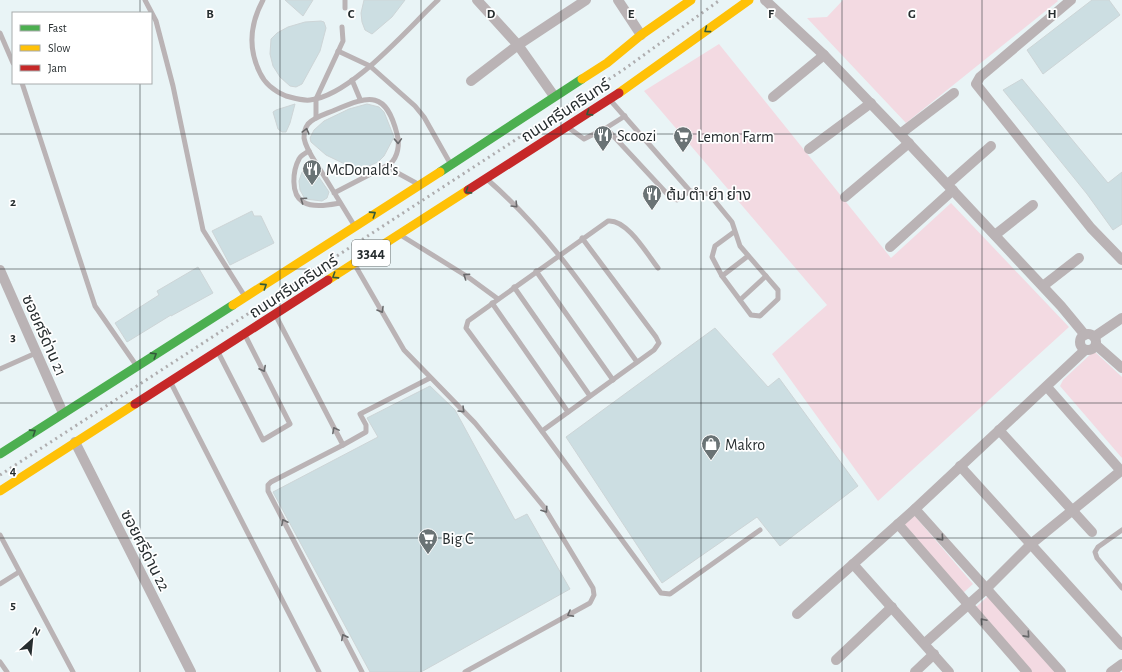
<svg xmlns="http://www.w3.org/2000/svg" width="1122" height="672" font-family="'Alegreya Sans','Noto Sans Thai',sans-serif">
  <rect width="100%" height="100%" fill="#e9f4f6"/>
  <!-- green -->
  <g fill="#f3dae2">
    <polygon points="843,0 1057,0 1058,1 906,123 807,18 827,17"/>
    <polygon points="719,44 891,258 951,203 1069,327 878,501 772,354 827,305 644,91"/>
    <polygon points="1094,351 1122,377 1122,458 1060,386 1063,380"/>
    <polygon points="914,515 973,584 963,593 904,524"/>
    <polygon points="988,596 1056,672 1032,672 975,608"/>
  </g>
  <!-- building -->
  <g fill="#ccdee2" stroke="#cdd5d7">
    <polygon points="285,0 313,0 303,16"/>
    <polygon points="364,0 405,0 392,17 372,34 365,30 362,22 361,13"/>
    <polygon points="1092,0 1109,0 1120,15 1043,74 1027,50"/>
    <polygon points="321,21 324,22 326,28 320,51 302,84 296,87 290,86 280,77 273,66 270,54 271,39 277,33 288,27 305,22"/>
    <polygon points="1022,79 1108,183 1122,172 1122,224 1113,230 1087,194 1003,90"/>
    <polygon points="295,104 290,123 286,132 282,132 278,129 273,112 276,110"/>
    <polygon points="367,104 379,107 384,112 394,137 384,156 378,162 364,168 351,167 326,155 311,142 310,138 314,130 324,121 349,109"/>
    <polygon points="312,167 329,192 327,198 322,201 305,199 300,190 299,181 302,172 307,168"/>
    <polygon points="252,211 254,216 261,216 274,243 230,265 212,231"/>
    <polygon points="198,267 213,293 171,316 171,315 127,342 115,323 159,295 157,291"/>
    <polygon points="715,328 768,387 779,378 858,486 780,546 757,517 662,583 566,437"/>
    <polygon points="430,386 455,410 515,520 527,514 570,589 421,672 370,672 273,492 378,437 367,418"/>
  </g>
  <g fill="none" stroke-linecap="round" stroke-linejoin="round">
    <!-- lane -->
    <g stroke="#bab3b5" stroke-width="5">
      <polyline points="145,0 156,21 173,86 203,230 244,295"/>
      <path d="M263 0C250 24 248 49 260 73 265 84 274 91 286 96 294 98 302 101 310 100 351 96 408 28 438 0"/>
      <polyline points="345,0 345,8"/>
      <polyline points="0,33 13,63"/>
      <polyline points="338,51 370,66 415,106 424,117 450,163"/>
      <polyline points="352,80 360,99"/>
      <polyline points="22,83 95,306 136,365"/>
      <polyline points="611,101 690,191 709,194 732,222 740,246 778,290 778,299 760,316 751,315 722,276 712,257 715,246 734,232"/>
      <polyline points="316,118 316,99 343,41 342,27"/>
      <polyline points="569,128 584,139 606,128 671,198 677,200 690,191"/>
      <polyline points="606,128 625,116"/>
      <path d="M309 151C306 153 301 155 299 159 293 170 290 194 303 202 314 208 328 205 340 203"/>
      <polyline points="390,164 394,171 416,183"/>
      <path d="M489 181C549 233 591 298 637 362"/>
      <path d="M334 193 390 164C398 157 400 144 397 134 386 91 370 95 335 110 326 114 314 117 308 124 305 128 304 133 304 138 306 150 315 161 321 171 332 189 343 207 354 225"/>
      <polyline points="402,236 468,277 498,299"/>
      <polyline points="355,265 404,350 475,423 544,507 593,588 594,595 590,603 465,672"/>
      <path d="M658 268C647 254 627 219 608 221L468 321 466 328 661 593 670 594 760 530"/>
      <polyline points="536,271 613,380"/>
      <polyline points="722,276 748,256"/>
      <polyline points="514,287 590,396"/>
      <polyline points="740,300 766,276"/>
      <polyline points="492,303 568,412"/>
      <polyline points="276,316 343,445 271,482 268,485 268,491 362,672"/>
      <polyline points="219,354 263,440 290,424 245,335"/>
      <polyline points="0,369 36,353"/>
      <polyline points="171,383 319,672"/>
      <polyline points="542,431 654,350 659,343 656,337 582,238"/>
      <polyline points="343,445 366,432 366,425 360,414 430,378"/>
      <polyline points="1122,530 1098,547 1095,552 1097,558 1122,588"/>
      <polyline points="0,535 73,672"/>
      <polyline points="0,584 19,572"/>
      <polyline points="0,662 7,672"/>
    </g>
    <!-- street -->
    <g stroke="#bab3b5" stroke-width="10">
      <polyline points="477,0 518,45 554,96"/>
      <polyline points="618,0 641,35"/>
      <polyline points="765,0 824,55 900,134 1061,306 1085,335"/>
      <polyline points="1071,0 980,77 976,84 1091,228 1122,260"/>
      <polyline points="471,81 518,45 586,0"/>
      <polyline points="773,97 824,55"/>
      <polyline points="900,134 954,93"/>
      <polyline points="809,149 871,103"/>
      <polyline points="948,184 991,146"/>
      <polyline points="845,197 909,143"/>
      <polyline points="995,235 1033,205"/>
      <polyline points="890,247 953,190"/>
      <polyline points="0,270 63,413"/>
      <polyline points="1043,286 1079,258"/>
      <circle cx="1088" cy="342" r="8"/>
      <polyline points="1094,337 1122,318"/>
      <polyline points="1096,345 1122,368"/>
      <polyline points="1047,387 1121,471"/>
      <polyline points="999,430 1092,532"/>
      <polyline points="75,442 191,672"/>
      <polyline points="960,466 1122,645"/>
      <polyline points="915,509 1061,672"/>
      <polyline points="898,524 1027,672"/>
      <polyline points="853,564 949,672"/>
      <polyline points="797,614 915,509 1085,350"/>
      <polyline points="925,643 986,589 1031,544 1122,470"/>
      <polyline points="836,660 892,607"/>
      <polyline points="915,672 934,654"/>
      <polyline points="1111,672 1122,664"/>
    </g>
    <!-- fast -->
    <g stroke="#4caf50" stroke-width="9">
      <polyline points="440,172 582,79"/>
      <polyline points="0,454 233,305"/>
    </g>
    <!-- slow -->
    <g stroke="#ffc107" stroke-width="9">
      <polyline points="582,79 607,63 641,35 691,0"/>
      <polyline points="619,93 749,0"/>
      <polyline points="328,280 468,190"/>
      <polyline points="233,305 440,172"/>
      <polyline points="0,491 135,404"/>
    </g>
    <!-- jam -->
    <g stroke="#c62828" stroke-width="9">
      <polyline points="468,190 619,93"/>
      <polyline points="135,404 328,280"/>
    </g>
    <!-- rail -->
    <polyline stroke="#aeadaf" stroke-width="3" stroke-dasharray="2 4" stroke-linecap="butt" points="0,475 623,70 720,0"/>
  </g>
  <!-- one-way arrows -->
  <defs><path id="oneway-chevron" d="M-2-3.5L2.5 0L-2 3.5" fill="none" stroke-width="1.6" stroke-linecap="round" stroke-linejoin="round"/></defs>
  <g stroke="#335a3b">
    <use href="#oneway-chevron" transform="translate(707 30) rotate(143)"/>
    <use href="#oneway-chevron" transform="translate(589 113) rotate(147)"/>
    <use href="#oneway-chevron" transform="translate(468 191) rotate(147)"/>
    <use href="#oneway-chevron" transform="translate(373 214) rotate(-33)"/>
    <use href="#oneway-chevron" transform="translate(335 276) rotate(147)"/>
    <use href="#oneway-chevron" transform="translate(264 286) rotate(-33)"/>
    <use href="#oneway-chevron" transform="translate(154 355) rotate(-32)"/>
    <use href="#oneway-chevron" transform="translate(33 432) rotate(-33)"/>
  </g>
  <g stroke="#69696b">
    <use href="#oneway-chevron" transform="translate(306 131) rotate(-75)"/>
    <use href="#oneway-chevron" transform="translate(398 141) rotate(88)"/>
    <use href="#oneway-chevron" transform="translate(303 200) rotate(-146)"/>
    <use href="#oneway-chevron" transform="translate(515 205) rotate(46)"/>
    <use href="#oneway-chevron" transform="translate(466 276) rotate(-146)"/>
    <use href="#oneway-chevron" transform="translate(381 310) rotate(60)"/>
    <use href="#oneway-chevron" transform="translate(263 369) rotate(63)"/>
    <use href="#oneway-chevron" transform="translate(462 410) rotate(45)"/>
    <use href="#oneway-chevron" transform="translate(335 430) rotate(-118)"/>
    <use href="#oneway-chevron" transform="translate(545 510) rotate(56)"/>
    <use href="#oneway-chevron" transform="translate(284 522) rotate(-117)"/>
    <use href="#oneway-chevron" transform="translate(941 538) rotate(48)"/>
    <use href="#oneway-chevron" transform="translate(570 614) rotate(151)"/>
    <use href="#oneway-chevron" transform="translate(983 621) rotate(-131)"/>
    <use href="#oneway-chevron" transform="translate(1027 635) rotate(48)"/>
    <use href="#oneway-chevron" transform="translate(344 637) rotate(-117)"/>
  </g>
  <!-- grid -->
  <path fill="none" stroke="#262d2f" stroke-width="1" stroke-opacity="0.55" d="M140 0V13M280 0V672M421 0V672M561 0V672M701 0V672M842 0V672M982 0V672M140 83V672M0 134H1122M0 269H1122M0 403H1122M0 538H1122"/>
  <!-- icons -->
  <defs>
    <symbol id="restaurant-pin" viewBox="-11 -11 22 30"><path d="M0 17L-7.5 6A9.5 9.5 0 1 1 7.5 6Z" fill="#6a7375" stroke="#fff"/><path d="M-5-6h1v4h1v-4h1v4h1v-4h1v5L-1.5 .5V6h-2V.5L-5-1ZM5-6V6H3V1.5H1.5Q1.5-4 5-6Z" fill="#fff"/></symbol>
    <symbol id="supermarket-pin" viewBox="-11 -11 22 30"><path d="M0 17L-7.5 6A9.5 9.5 0 1 1 7.5 6Z" fill="#6a7375" stroke="#fff"/><path d="M-6-5.5h2.5l.6 2H6L4.5 2H-2.5L-4.4-4H-6ZM-1.5 3.2a1.3 1.3 0 1 0 .1 0ZM3 3.2a1.3 1.3 0 1 0 .1 0Z" fill="#fff"/></symbol>
    <symbol id="shop-pin" viewBox="-11 -11 22 30"><path d="M0 17L-7.5 6A9.5 9.5 0 1 1 7.5 6Z" fill="#6a7375" stroke="#fff"/><path d="M-5-2.5h2.3a2.7 3.5 0 0 1 5.4 0H5L5.5 6h-11ZM-1.5-2.5h3a1.5 2.3 0 0 0-3 0Z" fill="#fff"/></symbol>
  </defs>
  <g fill-rule="evenodd">
    <use href="#restaurant-pin" x="592" y="124" width="22" height="30"/>
    <use href="#supermarket-pin" x="672" y="125" width="22" height="30"/>
    <use href="#restaurant-pin" x="301" y="158" width="22" height="30"/>
    <use href="#restaurant-pin" x="641" y="183" width="22" height="30"/>
    <use href="#shop-pin" x="700" y="433" width="22" height="30"/>
    <use href="#supermarket-pin" x="417" y="527" width="22" height="30"/>
  </g>
  <g text-anchor="middle" stroke-width="3.5" stroke-linejoin="round" paint-order="stroke">
    <!-- shield labels -->
    <rect fill="#fff" stroke="#676c6d" stroke-width="1" x="352" y="240" width="38" height="26" rx="3"/>
    <g font-size="15" font-weight="bold" fill="#262d2f">
      <text x="371" y="258">3344</text>
    </g>
    <!-- street labels -->
    <g font-size="16" fill="#262d2f" stroke="#fff">
      <text transform="translate(565 110) rotate(-33)" y="6">ถนนศรีนครินทร์</text>
      <text transform="translate(293 286) rotate(-33)" y="6">ถนนศรีนครินทร์</text>
      <text transform="translate(45 335) rotate(66)" y="6">ซอยศรีด่าน 21</text>
      <text transform="translate(146 550) rotate(63)" y="6">ซอยศรีด่าน 22</text>
    </g>
    <!-- poi labels -->
    <g font-size="16" fill="#262d2f" stroke="#fff" text-anchor="start">
      <text x="617" y="141">Scoozi</text>
      <text x="697" y="142">Lemon Farm</text>
      <text x="326" y="175">McDonald's</text>
      <text x="666" y="200">ต้ม ตำ ยำ ย่าง</text>
      <text x="725" y="450">Makro</text>
      <text x="442" y="544">Big C</text>
    </g>
  </g>
  <g font-size="13" text-anchor="middle" font-weight="bold" fill="#262d2f" stroke="#fff" stroke-width="3.5" stroke-linejoin="round" paint-order="stroke">
    <text x="210" y="18">B</text>
    <text x="351" y="18">C</text>
    <text x="491" y="18">D</text>
    <text x="631" y="18">E</text>
    <text x="771" y="18">F</text>
    <text x="912" y="18">G</text>
    <text x="1052" y="18">H</text>
    <text x="13" y="206">2</text>
    <text x="13" y="341">3</text>
    <text x="13" y="475">4</text>
    <text x="13" y="609">5</text>
  </g>
  <!-- legend -->
  <rect x="12" y="12" width="140" height="72" fill="#ffffff" stroke="#a8abac"/>
  <rect x="20" y="25" width="20" height="6" fill="#4caf50" stroke="#a8abac"/>
  <text x="48" y="32" font-size="12" fill="#262d2f">Fast</text>
  <rect x="20" y="45" width="20" height="6" fill="#ffc107" stroke="#a8abac"/>
  <text x="48" y="52" font-size="12" fill="#262d2f">Slow</text>
  <rect x="20" y="65" width="20" height="6" fill="#c62828" stroke="#a8abac"/>
  <text x="48" y="72" font-size="12" fill="#262d2f">Jam</text>
  <!-- north arrow -->
  <g transform="translate(32 640) rotate(27)" stroke="#ffffff" stroke-width="3" paint-order="stroke">
  <path d="M0-3L7 15L0 10L-7 15Z" fill="#262d2f"/>
  <text y="-6" font-size="11" font-weight="bold" text-anchor="middle" fill="#262d2f">N</text>
  </g>
</svg>
